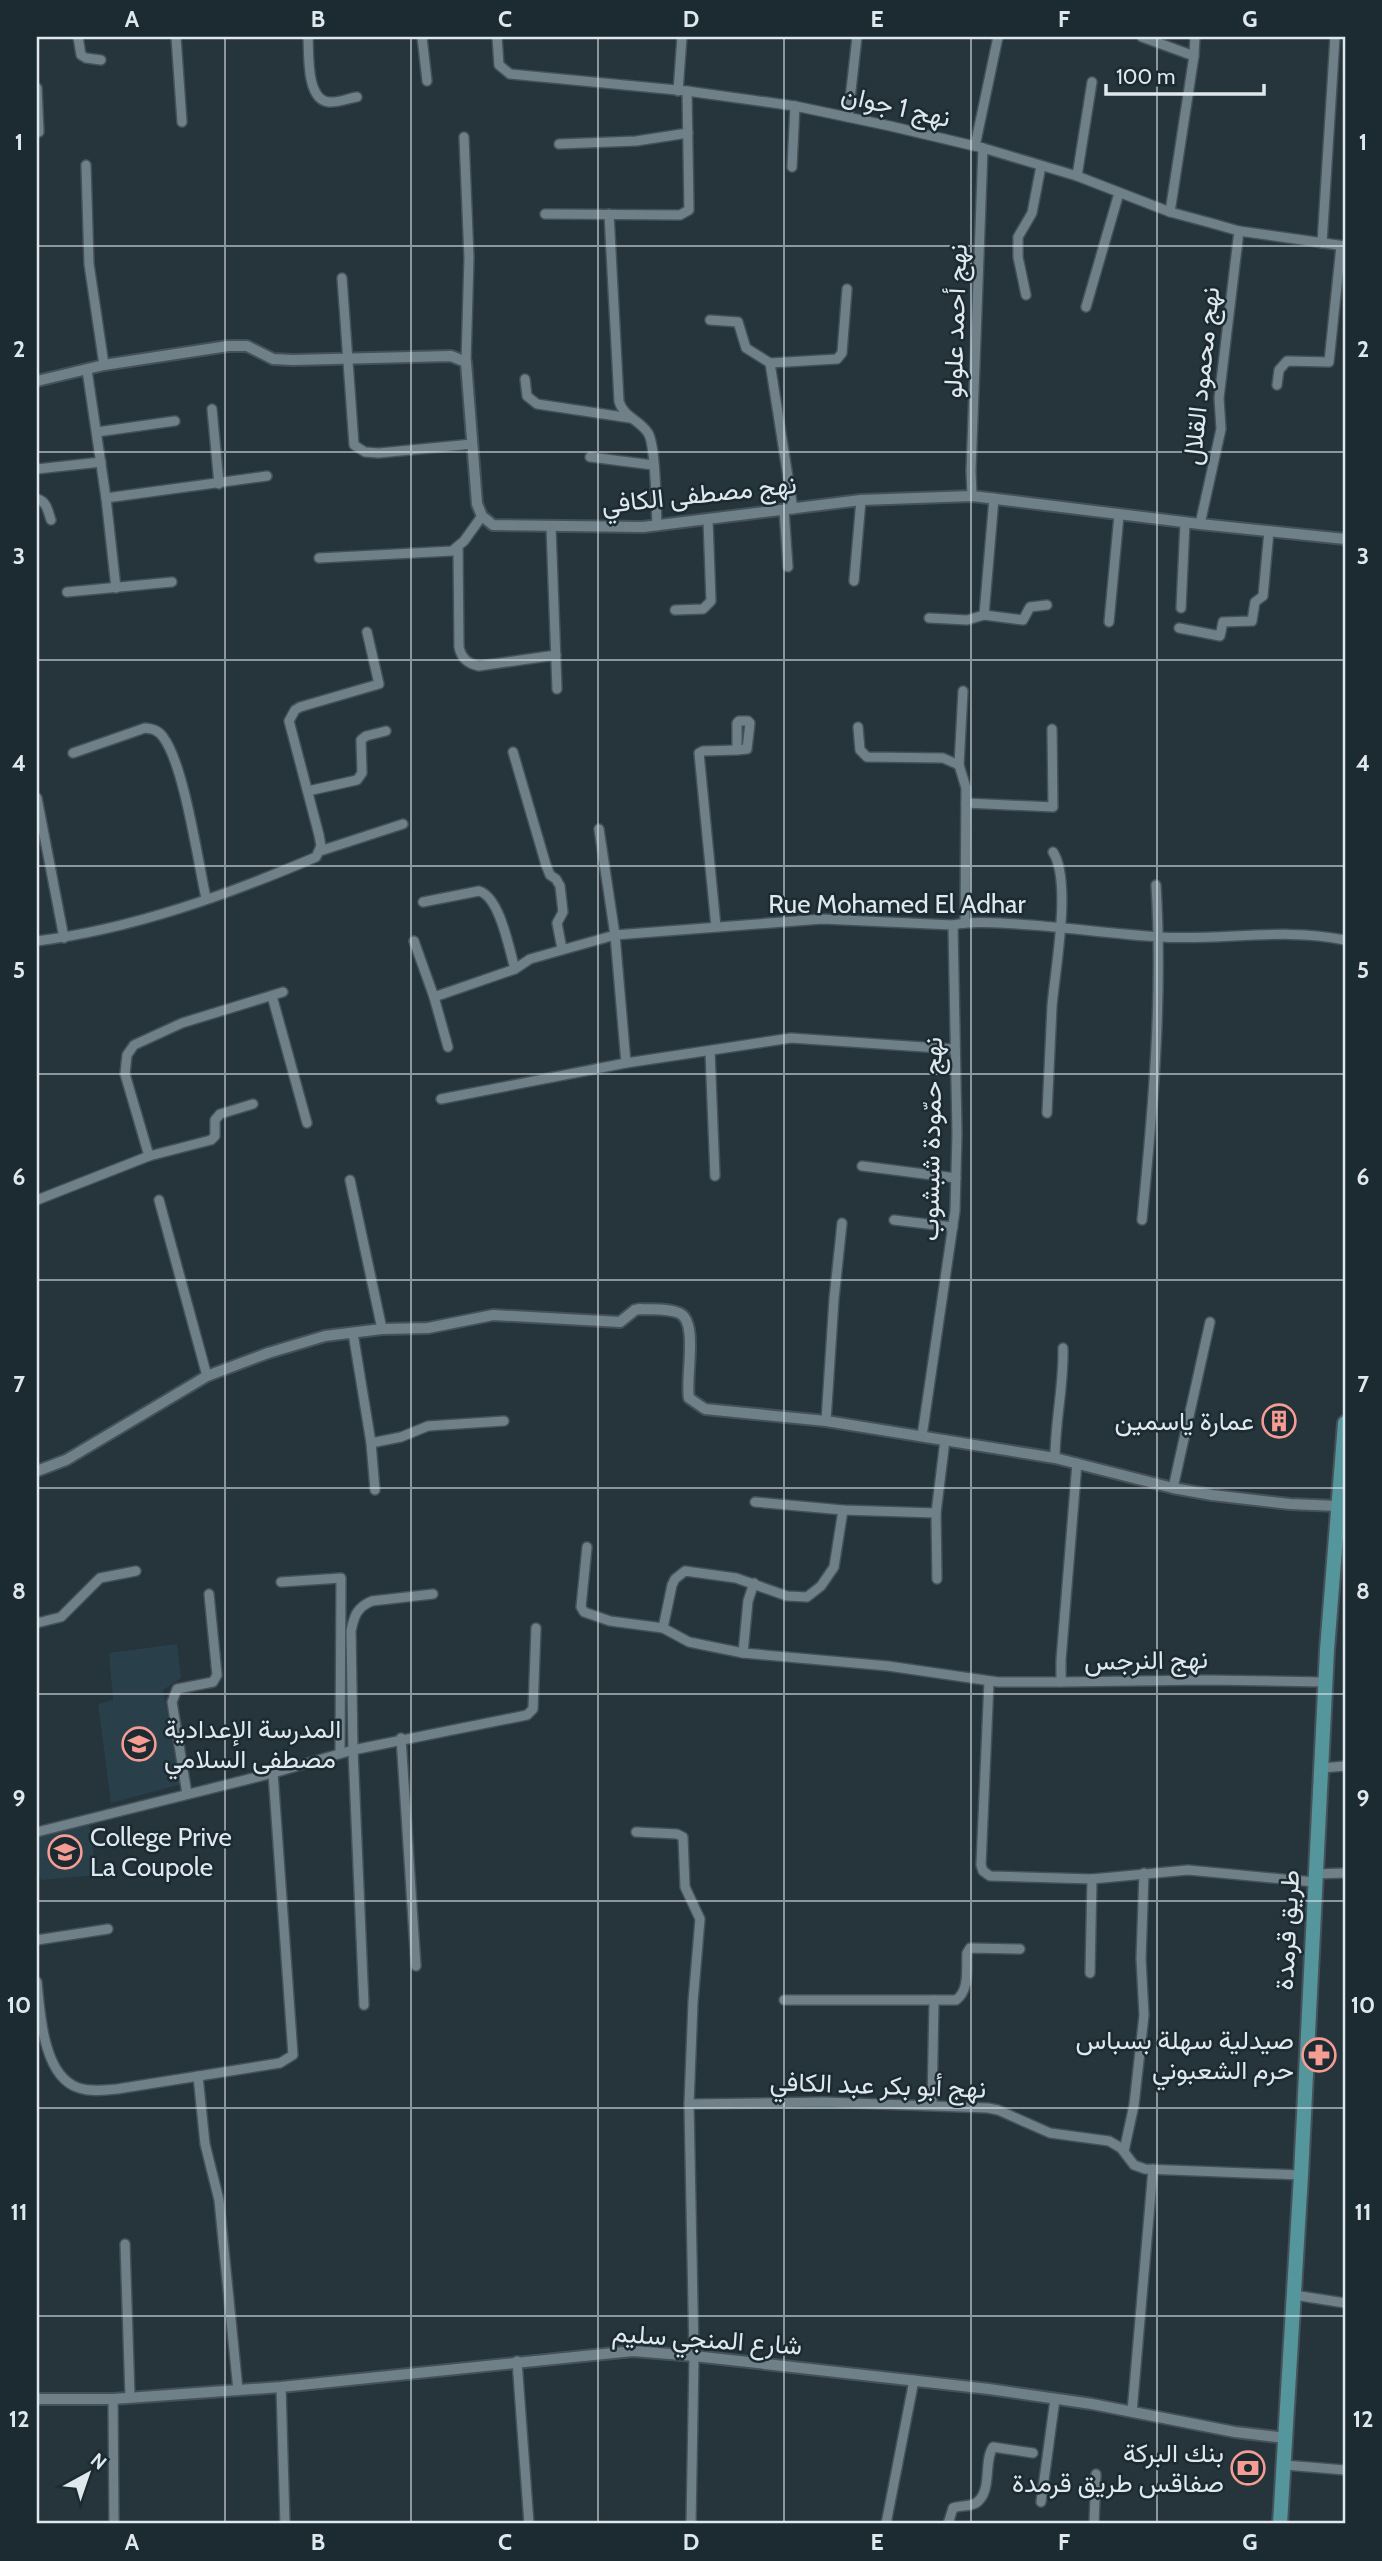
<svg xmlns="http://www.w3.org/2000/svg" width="1382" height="2561" font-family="Cabin,Vazirmatn,sans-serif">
  <rect width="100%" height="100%" fill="#26343c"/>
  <!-- built -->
  <g fill="#293f4a">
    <polygon points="177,1644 181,1678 163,1690 182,1784 111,1803 98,1704 113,1700 109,1653"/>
    <polygon points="89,1823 97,1875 41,1880 37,1867 37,1836"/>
  </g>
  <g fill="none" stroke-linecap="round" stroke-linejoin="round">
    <defs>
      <g id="minor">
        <polyline points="78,37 81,55 86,58 101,60"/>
        <polyline points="176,37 182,122"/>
        <path d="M308 37C309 54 306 100 329 102 338 103 349 98 357 97"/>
        <polyline points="422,37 427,81"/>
        <polyline points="497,37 499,65 510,74 687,91"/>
        <polyline points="1142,37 1194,56"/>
        <polyline points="37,88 39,132"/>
        <polyline points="678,91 682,37"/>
        <polyline points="848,117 857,37"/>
        <polyline points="464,137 469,258 466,362"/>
        <polyline points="559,144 636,141 688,133"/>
        <polyline points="975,146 998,37"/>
        <polyline points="86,165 89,264 104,365"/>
        <polyline points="792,167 795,106"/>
        <polyline points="1077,176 1092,82"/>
        <polyline points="1170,212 1194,56 1195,37"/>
        <polyline points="545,214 680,215 689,210 687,91 795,106 890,126 983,148 1077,176 1170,212 1211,223 1239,231 1345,246"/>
        <path d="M609 214 619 401C623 417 640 420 648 433 656 445 656 508 657 526"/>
        <polyline points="1322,243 1335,37"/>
        <polyline points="342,278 354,445 365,452 379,453 472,444"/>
        <polyline points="1026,295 1018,257 1018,237 1032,213 1041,166"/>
        <polyline points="1086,307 1119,193"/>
        <polyline points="710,320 738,322 746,348 770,363"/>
        <polyline points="87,370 106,498 116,588"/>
        <polyline points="525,379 527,396 537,404 630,418"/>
        <polyline points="1277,385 1279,370 1287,361 1329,362 1341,246"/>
        <polyline points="212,409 219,484"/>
        <polyline points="97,432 175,421"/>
        <polyline points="590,457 653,465"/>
        <polyline points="37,469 101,462"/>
        <polyline points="972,496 971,471 983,148"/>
        <polyline points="106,498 267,476"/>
        <path d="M37 499C47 501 48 512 51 520"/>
        <polyline points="793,509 770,363 837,359 842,353 847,289"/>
        <polyline points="784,510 788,567"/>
        <polyline points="1200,524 1221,429 1219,398 1239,231"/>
        <polyline points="551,527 557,689"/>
        <path d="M458 547 459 647C461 658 468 664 479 666L556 655"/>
        <polyline points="319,558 452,551 464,541 482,516"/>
        <polyline points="854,581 861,500"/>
        <polyline points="67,592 172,582"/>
        <polyline points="1181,608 1185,523"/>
        <polyline points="675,610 703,609 711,601 708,520"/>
        <polyline points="984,615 1023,620 1030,607 1047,605"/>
        <polyline points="929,618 967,620 984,615 994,498"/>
        <polyline points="1109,622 1119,515"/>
        <polyline points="1179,628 1220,636 1223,622 1252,621 1255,602 1263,596 1269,531"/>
        <polygon points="739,721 748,721 750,723 747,749 737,750 737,723"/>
        <polyline points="858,727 860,750 867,757 943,758 959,765 966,788 965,923"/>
        <polyline points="513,752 546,865 550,875 556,879 560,886 563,912 557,923 562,949"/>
        <path d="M73 753 145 728C153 729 158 730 163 737 184 764 198 862 206 898"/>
        <polyline points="959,765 963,691"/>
        <polyline points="308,791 357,780 362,773 361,740 366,736 386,731"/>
        <polyline points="37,798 64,938"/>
        <polyline points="966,803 1053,807 1052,729"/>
        <polyline points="599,829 615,935 626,1063 791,1038 954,1049"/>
        <polyline points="320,851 403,824"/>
        <path d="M423 902 479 891C500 897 509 949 515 969"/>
        <polyline points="716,927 699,753 703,751 737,750"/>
        <path d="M37 941C132 929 227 895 316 857L321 846 319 835 289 721 295 710 300 707 379 684 367 632"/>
        <path d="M414 941 434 997 515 969 530 959 615 935 822 919 953 925C974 921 996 923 1017 924 1065 927 1112 934 1160 937 1222 941 1284 927 1345 940"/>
        <polyline points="272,996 307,1123"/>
        <polyline points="434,997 448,1047"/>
        <polyline points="710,1051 715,1176"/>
        <polyline points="441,1099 626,1063"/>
        <path d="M1047 1113C1049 1077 1050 1042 1052 1006 1055 969 1072 882 1053 852"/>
        <polyline points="149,1156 125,1074 127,1055 134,1045 182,1023 283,992"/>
        <polyline points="862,1166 956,1178"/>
        <polyline points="350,1180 382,1329"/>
        <polyline points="37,1200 149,1156 211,1140 215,1136 215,1120 220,1114 253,1104"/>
        <polyline points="159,1200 207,1376"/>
        <polyline points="894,1220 953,1227"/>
        <path d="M1142 1220C1153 1108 1163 997 1156 885"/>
        <polyline points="353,1333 371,1443 375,1490"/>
        <polyline points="826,1421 834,1299 842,1223"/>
        <polyline points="922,1436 955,1211 957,1133 953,925"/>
        <polyline points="371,1443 401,1437 428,1426 504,1421"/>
        <path d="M1055 1458C1055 1421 1064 1385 1063 1348"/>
        <polyline points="1077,1463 1061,1660 1061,1682 1206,1680 1325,1682"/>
        <polyline points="1173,1488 1210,1322"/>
        <polyline points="755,1502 843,1510 936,1513"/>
        <polyline points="587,1547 581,1607 584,1612 610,1621 663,1628 672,1585 675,1579 685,1571 736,1578 787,1596 807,1597 821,1586 834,1567 843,1510"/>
        <polyline points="937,1579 936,1513 945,1440"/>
        <polyline points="281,1582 341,1578 340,1753"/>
        <polyline points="37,1623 61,1617 100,1578 136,1571"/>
        <polyline points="663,1628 689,1642 743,1653 748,1601 754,1583"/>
        <polyline points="743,1653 888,1666 998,1682 1061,1682"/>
        <polyline points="989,1681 981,1865 983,1871 990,1876 1092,1879 1188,1870 1314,1882"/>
        <polyline points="401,1738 416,1966"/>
        <polyline points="1322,1768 1345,1766"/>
        <polyline points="187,1794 172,1702 177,1689 213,1682 217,1675 209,1594"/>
        <polyline points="37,1832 273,1773 353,1750 527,1715 533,1709 536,1628"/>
        <polyline points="636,1832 677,1834 683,1837 685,1887 700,1919 693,2002 689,2104 694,2356 691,2524"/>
        <polyline points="1315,1874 1345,1873"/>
        <polyline points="37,1940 108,1929"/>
        <polyline points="1090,1973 1092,1879"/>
        <path d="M37 1982C40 2013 43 2077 79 2088 91 2092 104 2090 117 2089L280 2063 293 2055 273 1773"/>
        <path d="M784 2000H956C970 1990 966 1968 967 1953L970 1948 1020 1949"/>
        <path d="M364 2005 353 1750 351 1631C354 1616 357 1607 372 1601L433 1594"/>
        <polyline points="198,2076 205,2144 219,2200 238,2390"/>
        <polyline points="689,2104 824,2102 988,2108 998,2110 1050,2133 1109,2141 1121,2148 1134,2165 1145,2169 1301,2175"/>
        <polyline points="932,2104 934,2000"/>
        <polyline points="1124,2151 1134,2105 1144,2015 1141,1959 1144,1873"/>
        <polyline points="125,2244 130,2397"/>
        <polyline points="1294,2295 1345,2303"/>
        <polyline points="517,2361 529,2524"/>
        <polyline points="281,2387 285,2524"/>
        <polyline points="113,2399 114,2524"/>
        <polyline points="1132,2412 1153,2169"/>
        <polyline points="1285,2465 1345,2470"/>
        <polyline points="1041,2502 1055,2399"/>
        <polyline points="886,2524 914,2380"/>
        <path d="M948 2524 953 2508C960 2505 969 2507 976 2503 993 2491 983 2462 993 2447L1033 2453"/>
        <polyline points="1094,2524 1096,2474"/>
      </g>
      <g id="tertiary">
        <polyline points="37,381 104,365 228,346 247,346 273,359 293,360 451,356 466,362 477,504 482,516 493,525 643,527 861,500 972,496 1200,524 1345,539"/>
        <path d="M37 1471 66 1460 207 1376 268 1353 325 1336 382 1329 428 1328 493 1315 620 1322 635 1310 640 1309C652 1310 667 1308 679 1313 699 1321 685 1378 689 1398L705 1409 826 1421 1055 1458 1173 1488 1212 1495 1290 1504 1338 1506"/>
        <polyline points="37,2399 113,2399 281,2387 633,2351 694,2356 989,2389 1092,2404 1235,2432 1286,2438"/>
      </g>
      <polyline id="primary" points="1280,2524 1301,2175 1327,1650 1345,1423"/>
    </defs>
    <!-- minor casing -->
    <use href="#minor" stroke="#445158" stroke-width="12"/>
    <!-- tertiary casing -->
    <use href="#tertiary" stroke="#445158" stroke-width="14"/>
    <!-- primary casing -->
    <use href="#primary" stroke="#445158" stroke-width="18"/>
    <!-- minor -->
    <use href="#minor" stroke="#6f8089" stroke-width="9"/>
    <!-- tertiary -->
    <use href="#tertiary" stroke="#6f8089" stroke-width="10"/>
    <!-- primary -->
    <use href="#primary" stroke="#55959c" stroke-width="14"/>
  </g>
  <!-- grid -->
  <path fill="none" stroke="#dfe8ed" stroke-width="2" stroke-opacity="0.55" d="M225 37V2524M411 37V2524M598 37V2524M784 37V2524M971 37V2524M1157 37V2524M37 246H1345M37 452H1345M37 660H1345M37 866H1345M37 1074H1345M37 1280H1345M37 1488H1345M37 1694H1345M37 1901H1345M37 2108H1345M37 2316H1345"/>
  <!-- icons -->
  <defs>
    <symbol id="building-ring" viewBox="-11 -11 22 22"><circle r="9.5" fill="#1c2a32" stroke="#f59c93" stroke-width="1.5"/><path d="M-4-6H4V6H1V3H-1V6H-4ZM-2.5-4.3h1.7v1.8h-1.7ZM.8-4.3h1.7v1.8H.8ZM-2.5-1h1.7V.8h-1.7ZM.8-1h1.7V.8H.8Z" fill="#f59c93"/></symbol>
    <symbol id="school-ring" viewBox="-11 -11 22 22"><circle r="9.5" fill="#1c2a32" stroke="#f59c93" stroke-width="1.5"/><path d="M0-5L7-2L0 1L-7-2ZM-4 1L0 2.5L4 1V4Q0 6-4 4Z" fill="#f59c93"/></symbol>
    <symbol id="pharmacy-ring" viewBox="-11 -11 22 22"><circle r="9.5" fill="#1c2a32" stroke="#f59c93" stroke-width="1.5"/><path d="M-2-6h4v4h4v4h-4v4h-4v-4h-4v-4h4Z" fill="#f59c93"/></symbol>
    <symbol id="bank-ring" viewBox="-11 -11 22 22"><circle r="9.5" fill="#1c2a32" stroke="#f59c93" stroke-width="1.5"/><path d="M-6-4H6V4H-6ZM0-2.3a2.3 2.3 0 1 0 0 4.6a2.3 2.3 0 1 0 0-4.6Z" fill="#f59c93"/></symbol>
  </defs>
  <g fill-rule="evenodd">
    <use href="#building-ring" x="1260" y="1402" width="38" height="38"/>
    <use href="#school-ring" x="120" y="1725" width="38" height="38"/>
    <use href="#school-ring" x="46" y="1833" width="38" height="38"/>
    <use href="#pharmacy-ring" x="1300" y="2036" width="38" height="38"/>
    <use href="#bank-ring" x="1229" y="2449" width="38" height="38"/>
  </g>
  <g text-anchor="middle" stroke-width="5" stroke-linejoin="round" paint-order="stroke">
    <!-- street labels -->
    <g font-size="26" fill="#dfe8ed" stroke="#1c2a32">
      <text transform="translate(896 106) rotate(13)" y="9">نهج 1 جوان</text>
      <text transform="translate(955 321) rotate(-88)" y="9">نهج أحمد علولو</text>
      <text transform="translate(1201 376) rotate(-84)" y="9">نهج محمود القلال</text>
      <text transform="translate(699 494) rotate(-6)" y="9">نهج مصطفى الكافي</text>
      <text x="897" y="913">Rue Mohamed El Adhar</text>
      <text transform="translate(931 1139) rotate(-89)" y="9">نهج حمّودة شبشوب</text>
      <text transform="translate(1146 1660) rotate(-1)" y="9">نهج النرجس</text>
      <text transform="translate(1287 1930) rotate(-87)" y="9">طريق قرمدة</text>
      <text transform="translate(878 2085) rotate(2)" y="9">نهج أبو بكر عبد الكافي</text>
      <text transform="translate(707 2339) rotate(4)" y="9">شارع المنجي سليم</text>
    </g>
    <!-- poi labels -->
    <g font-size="26" fill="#dfe8ed" stroke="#1c2a32" text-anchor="end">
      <text x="1254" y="1430">عمارة ياسمين</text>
      <text x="164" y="1738" text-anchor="start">المدرسة الإعدادية<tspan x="164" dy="30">مصطفى السلامي</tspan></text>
      <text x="90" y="1846" text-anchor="start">College Prive<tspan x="90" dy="30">La Coupole</tspan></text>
      <text x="1294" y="2049">صيدلية سهلة بسباس<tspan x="1294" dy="30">حرم الشعبوني</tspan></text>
      <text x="1224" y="2462">بنك البركة<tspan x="1224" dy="30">صفاقس طريق قرمدة</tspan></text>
    </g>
  </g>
  <!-- border -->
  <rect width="1382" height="2561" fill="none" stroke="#1c2a32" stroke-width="77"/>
  <!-- north arrow -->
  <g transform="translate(88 2474) rotate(40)" stroke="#1c2a32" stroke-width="5" paint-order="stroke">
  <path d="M0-5L12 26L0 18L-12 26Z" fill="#dfe8ed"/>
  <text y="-10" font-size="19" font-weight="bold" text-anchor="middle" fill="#dfe8ed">N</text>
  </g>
  <!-- scale -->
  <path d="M1106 84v10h158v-10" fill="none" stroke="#dfe8ed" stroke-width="3.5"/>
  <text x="1116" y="84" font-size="21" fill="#dfe8ed" stroke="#1c2a32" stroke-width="5" paint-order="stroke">100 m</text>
  <rect x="38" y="38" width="1306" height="2484" fill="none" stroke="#dfe8ed" stroke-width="2.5"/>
  <g font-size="23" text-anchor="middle" font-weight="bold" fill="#dfe8ed">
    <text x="132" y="27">A</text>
    <text x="318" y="27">B</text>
    <text x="505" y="27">C</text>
    <text x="691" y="27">D</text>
    <text x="877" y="27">E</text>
    <text x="1064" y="27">F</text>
    <text x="1250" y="27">G</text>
    <text x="19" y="150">1</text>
    <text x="1363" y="150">1</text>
    <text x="19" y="357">2</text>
    <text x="1363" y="357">2</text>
    <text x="19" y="564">3</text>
    <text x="1363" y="564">3</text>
    <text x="19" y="771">4</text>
    <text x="1363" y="771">4</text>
    <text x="19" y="978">5</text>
    <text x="1363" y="978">5</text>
    <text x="19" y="1185">6</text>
    <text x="1363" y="1185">6</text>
    <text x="19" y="1392">7</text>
    <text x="1363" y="1392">7</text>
    <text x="19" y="1599">8</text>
    <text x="1363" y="1599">8</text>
    <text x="19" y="1806">9</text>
    <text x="1363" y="1806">9</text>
    <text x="19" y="2013">10</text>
    <text x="1363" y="2013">10</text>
    <text x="19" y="2220">11</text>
    <text x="1363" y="2220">11</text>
    <text x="19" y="2427">12</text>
    <text x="1363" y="2427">12</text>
    <text x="132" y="2550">A</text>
    <text x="318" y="2550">B</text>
    <text x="505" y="2550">C</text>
    <text x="691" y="2550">D</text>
    <text x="877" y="2550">E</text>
    <text x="1064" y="2550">F</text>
    <text x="1250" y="2550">G</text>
  </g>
</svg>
